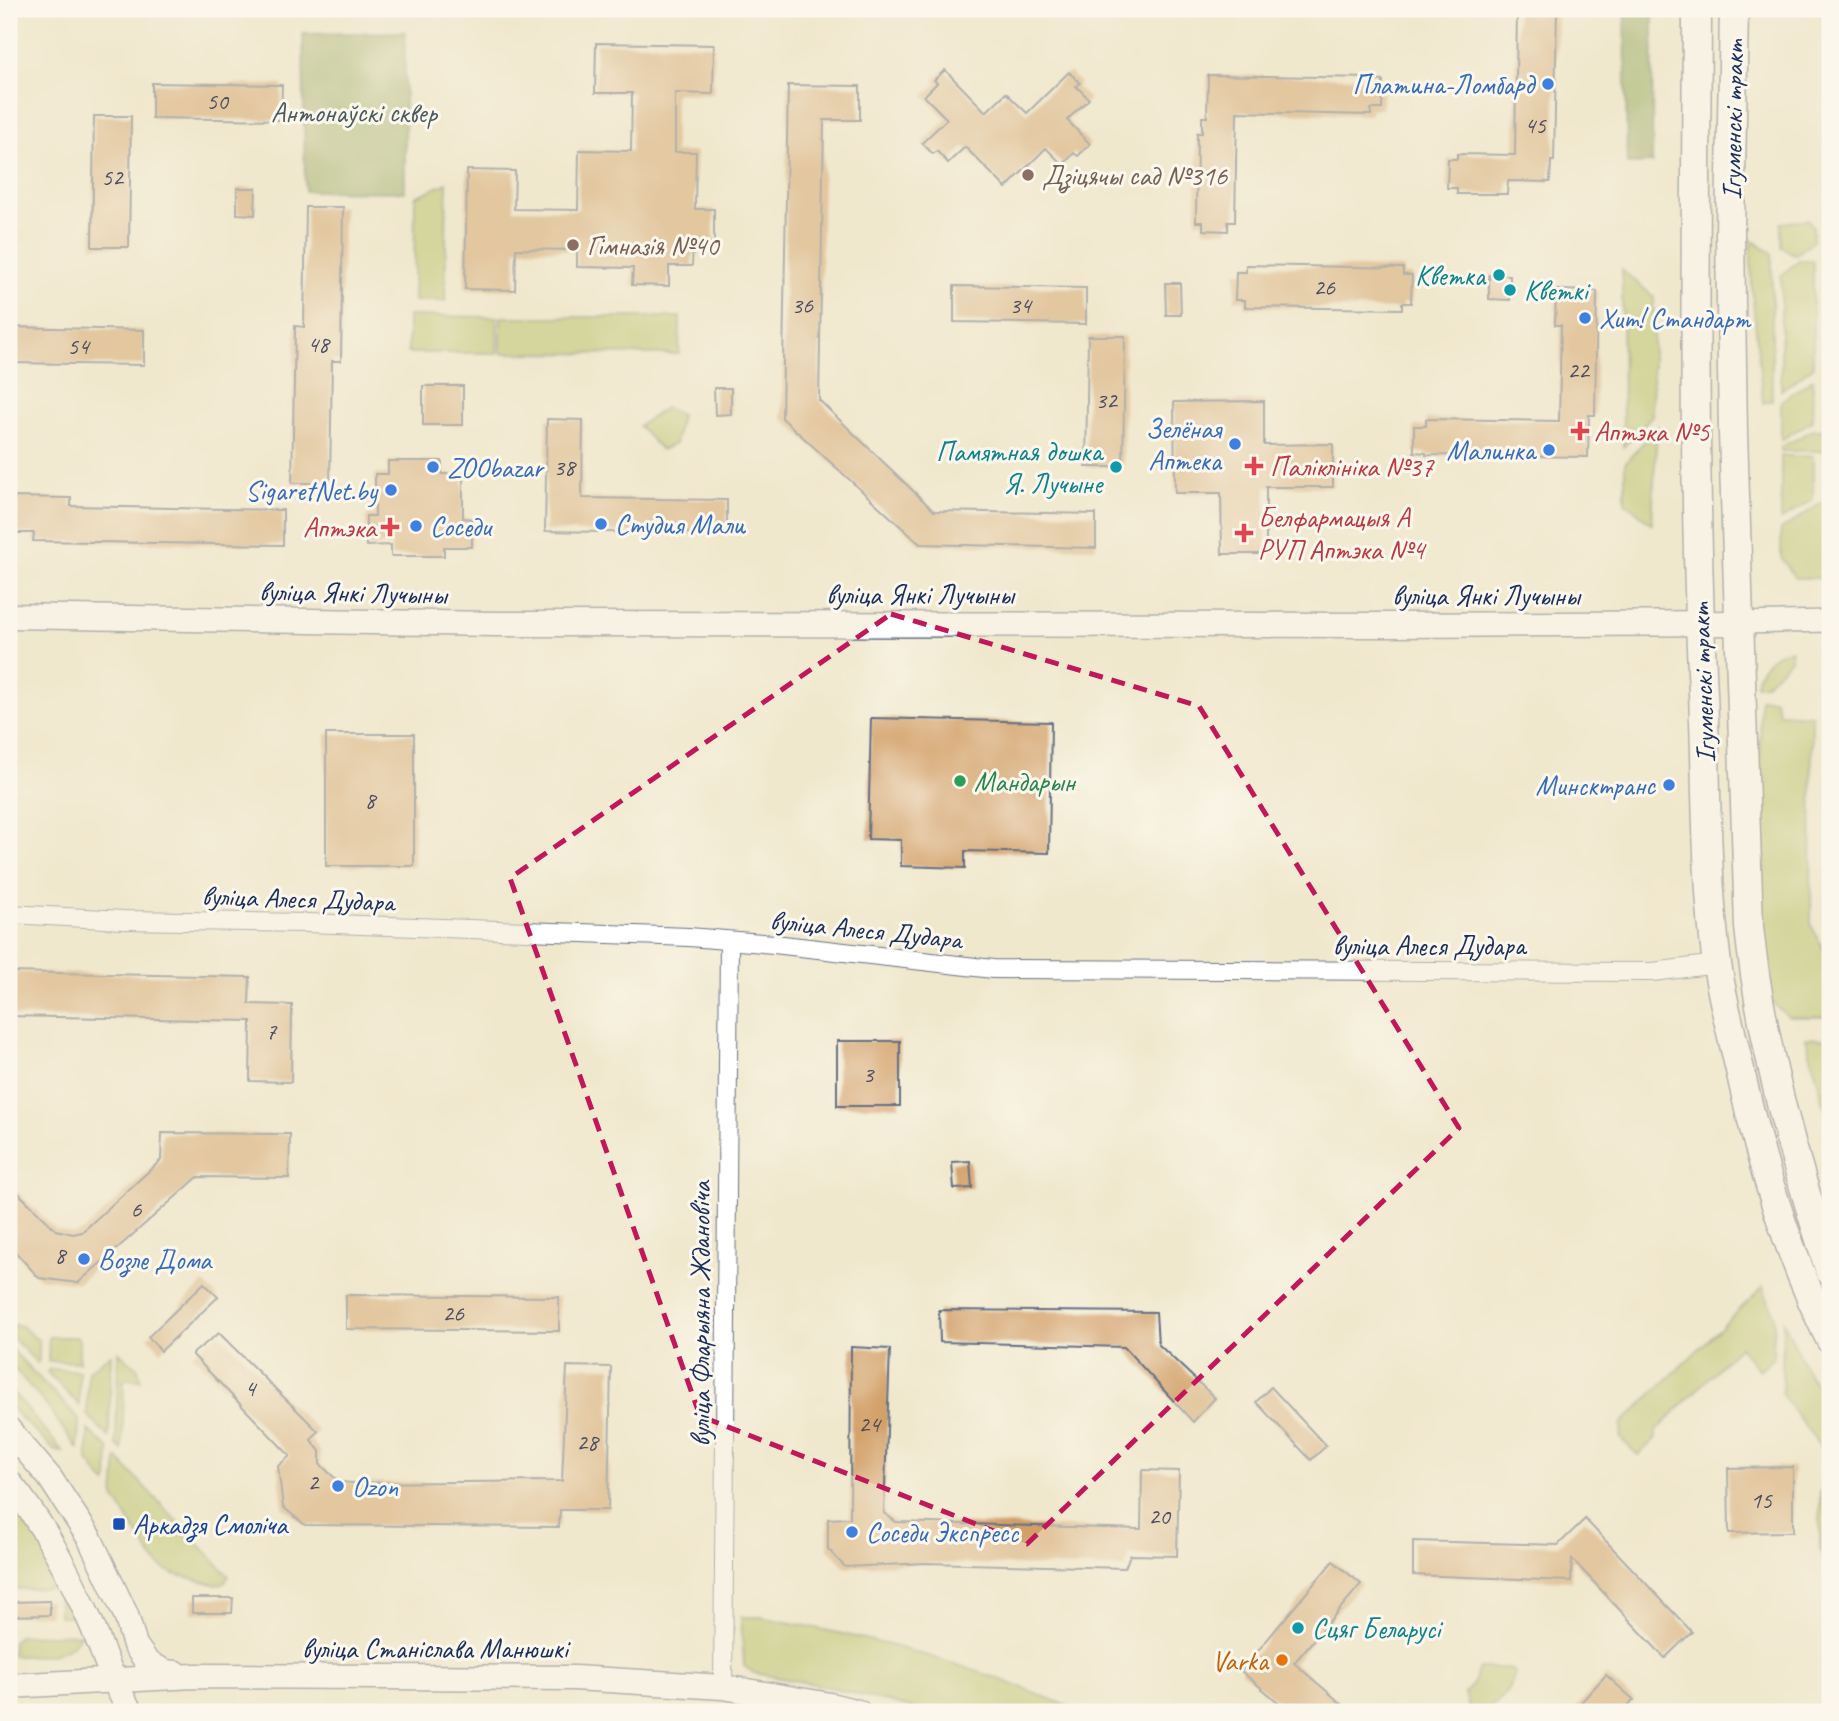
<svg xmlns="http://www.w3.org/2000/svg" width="1839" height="1721" font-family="Caveat,sans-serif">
  <rect width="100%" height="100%" fill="#fbf7ec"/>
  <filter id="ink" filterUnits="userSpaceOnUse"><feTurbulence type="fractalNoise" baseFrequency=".0143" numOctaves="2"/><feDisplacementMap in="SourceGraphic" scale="14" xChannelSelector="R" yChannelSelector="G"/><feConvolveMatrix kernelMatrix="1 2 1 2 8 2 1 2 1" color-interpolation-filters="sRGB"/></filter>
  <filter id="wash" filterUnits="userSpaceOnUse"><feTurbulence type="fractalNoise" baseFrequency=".00686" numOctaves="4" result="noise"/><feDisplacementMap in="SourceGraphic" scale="28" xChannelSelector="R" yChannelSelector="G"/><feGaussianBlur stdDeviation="1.57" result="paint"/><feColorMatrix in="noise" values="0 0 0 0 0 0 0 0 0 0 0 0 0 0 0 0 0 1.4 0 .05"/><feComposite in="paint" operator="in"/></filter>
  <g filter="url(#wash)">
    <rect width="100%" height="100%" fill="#f0e8cd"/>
    <!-- green -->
    <g fill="#b3c062" stroke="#677860" stroke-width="2">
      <polygon points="447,183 445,301 414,301 415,197"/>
      <polygon points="1808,219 1813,227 1813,240 1796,255 1781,247 1781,223"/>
      <polygon points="1750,239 1772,253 1772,400 1763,403 1752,290"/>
      <polygon points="1799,260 1813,261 1813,367 1781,390 1781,276"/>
      <polygon points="1622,270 1654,297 1652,416 1623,447"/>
      <polygon points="408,316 498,317 497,353 408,353"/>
      <polygon points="501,317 680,317 679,354 501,353"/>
      <polygon points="1813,379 1812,421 1781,440 1781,401"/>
      <polygon points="665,408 681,415 675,444 661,450 639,426"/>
      <polygon points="1657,427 1652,524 1625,502 1625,463"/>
      <polygon points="1813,430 1824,430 1830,435 1830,451 1781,451 1781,447"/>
      <polygon points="1781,456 1813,456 1813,499 1781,520"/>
      <polygon points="1823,502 1830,511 1830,578 1795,578 1781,557 1781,530"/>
      <path d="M1791 650V659L1765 684 1756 685C1757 667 1774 652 1791 650Z"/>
      <polygon points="1760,699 1775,699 1779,713 1812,715 1811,925 1830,961 1830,1017 1789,1017 1772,1003 1767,989 1762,914"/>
      <polygon points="1806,1038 1830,1039 1830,1124 1829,1121"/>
      <polygon points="1763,1287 1774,1316 1773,1358 1759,1370 1739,1347 1656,1431 1656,1438 1638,1455 1620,1438 1622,1423"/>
      <polygon points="1783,1320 1809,1376 1830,1402 1830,1460 1782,1395"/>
      <polygon points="14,1325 21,1326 39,1341 39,1360 37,1363 9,1334 9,1330"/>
      <polygon points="49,1337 79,1337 79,1362 48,1361"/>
      <polygon points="9,1347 79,1419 78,1449 43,1401 9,1363"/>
      <polygon points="118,1351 138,1369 141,1380 124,1379 122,1450 116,1444"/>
      <polygon points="111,1354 109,1437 87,1415 88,1371"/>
      <polygon points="50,1369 79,1371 79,1405 47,1372"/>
      <polygon points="9,1388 63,1452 55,1451 9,1406"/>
      <polygon points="88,1430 109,1449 108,1481 106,1484 88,1461"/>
      <polygon points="117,1458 229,1576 224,1583 217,1585 174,1574 160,1566 152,1557 114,1497"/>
      <polygon points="1823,1489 1830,1502 1830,1555 1822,1556 1820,1548 1820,1493"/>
      <polygon points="9,1496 32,1525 79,1616 59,1616 59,1588 18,1589 12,1584"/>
      <path d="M741 1617H760C873 1638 974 1664 1080 1712H926L834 1688 754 1673 744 1666Z"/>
      <path d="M81 1634C65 1661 40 1655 12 1656L13 1641 18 1636Z"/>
      <path d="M1479 1668H1509L1515 1673C1510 1693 1492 1714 1470 1711L1465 1693 1474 1683Z"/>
    </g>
    <!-- forest -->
    <g fill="#8ea658" stroke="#546a5b" stroke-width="2">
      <polygon points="1625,9 1653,9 1652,163 1627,164"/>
      <polygon points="405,32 405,192 305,191 303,34"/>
    </g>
    <g id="blocks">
      <!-- building -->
      <g fill="#d29f66">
        <polygon points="1517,9 1557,9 1554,161 1551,161 1550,182 1508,181 1507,194 1457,194 1457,188 1447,188 1448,159 1457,159 1457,154 1515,155"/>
        <polygon points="596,43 714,45 713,94 675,93 675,152 696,152 695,209 714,209 714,243 693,243 692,266 669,266 669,286 632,285 633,268 577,267 577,250 516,249 515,290 465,289 467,170 515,171 514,209 578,210 579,150 631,151 632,93 595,93"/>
        <polygon points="945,70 986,112 1006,93 1027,113 1069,72 1080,83 1076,86 1089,99 1067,120 1090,144 1078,156 1074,153 1063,165 1046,148 1006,188 965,147 948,163 937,151 933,154 922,143 947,119 924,96 937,83 934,80"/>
        <polygon points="1208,75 1371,78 1371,80 1383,81 1382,109 1371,109 1371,115 1237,112 1235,222 1228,222 1228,231 1203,230 1203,222 1196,222 1197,133 1202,133 1202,117 1207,117"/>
        <polygon points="152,83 282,85 281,120 152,118"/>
        <polygon points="788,85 860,86 860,120 824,120 819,400 934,511 1096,514 1096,548 920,544 782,418"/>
        <polygon points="94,116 131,116 129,247 92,247"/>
        <polygon points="237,188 256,188 255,215 237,214"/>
        <polygon points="306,207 343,207 341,361 332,361 330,483 292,483 295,326 304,327"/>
        <polygon points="1246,265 1403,268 1403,275 1412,275 1411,303 1402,303 1402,309 1245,307 1245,300 1235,300 1236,272 1246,272"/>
        <polygon points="1489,275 1510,275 1510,300 1489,299"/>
        <polygon points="1165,283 1180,283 1181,315 1166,315"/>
        <polygon points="954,286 1086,288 1086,324 954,322"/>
        <polygon points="1556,290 1597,291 1595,415 1589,415 1588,457 1426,455 1426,453 1414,452 1414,426 1426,426 1426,419 1559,421 1561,325 1555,325"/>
        <polygon points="9,327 144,330 144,365 9,363"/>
        <polygon points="1088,336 1125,336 1123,467 1086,467"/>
        <rect x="423" y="386" width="40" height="39"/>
        <polygon points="714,388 731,388 731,414 715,415"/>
        <polygon points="1264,401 1264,445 1333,444 1333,487 1266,487 1266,554 1222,554 1221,493 1175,493 1174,402"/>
        <polygon points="547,419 583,420 582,498 727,500 727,534 545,531"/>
        <polygon points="388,461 442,461 442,474 463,474 463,518 472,519 472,547 444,547 444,556 391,556 391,545 366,546 366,516 375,516 375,474 388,474"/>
        <polygon points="9,497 71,498 71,506 283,510 283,545 33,541 34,533 9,533"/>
        <polygon points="871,718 1051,722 1049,853 965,851 965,868 901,866 901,840 868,839"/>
        <rect x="326" y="734" width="88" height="132"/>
        <polygon points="9,972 250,977 249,1004 292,1005 291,1082 250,1081 251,1021 9,1016"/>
        <rect x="837" y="1041" width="63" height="65"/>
        <polygon points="162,1133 290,1134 289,1178 198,1177 78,1283 39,1278 9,1245 9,1184 56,1230 73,1234 82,1232 161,1160"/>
        <polygon points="970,1161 972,1188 954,1189 952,1162"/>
        <polygon points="204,1283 218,1297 161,1351 148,1337"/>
        <polygon points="346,1295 559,1297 559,1331 346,1329"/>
        <polygon points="939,1310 1156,1312 1158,1344 1215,1398 1193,1422 1124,1347 940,1342"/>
        <polygon points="219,1333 318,1431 311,1440 320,1451 320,1464 339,1482 353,1483 562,1481 567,1366 611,1367 608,1510 560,1510 559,1527 305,1525 283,1507 278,1466 290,1456 192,1354"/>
        <polygon points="851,1347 890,1349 884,1513 896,1522 1141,1529 1142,1470 1179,1471 1177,1556 1130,1555 1125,1568 926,1563 845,1567 828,1549 828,1519 850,1518"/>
        <polygon points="1271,1387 1326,1446 1311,1460 1256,1402"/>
        <polygon points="1793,1467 1793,1532 1729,1533 1728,1468"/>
        <polygon points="1585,1519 1692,1632 1665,1658 1572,1559 1571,1581 1413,1575 1413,1541 1558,1545"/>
        <polygon points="1333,1561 1361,1584 1294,1663 1351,1712 1290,1712 1241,1671"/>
        <polygon points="192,1598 233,1598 232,1613 192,1613"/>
        <polygon points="50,1601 50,1615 10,1616 10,1602"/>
        <polygon points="1606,1675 1634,1700 1623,1712 1572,1712"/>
      </g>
    </g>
  </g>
  <g filter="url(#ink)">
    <use href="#blocks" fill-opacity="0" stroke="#667085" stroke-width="2"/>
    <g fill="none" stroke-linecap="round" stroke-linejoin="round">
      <defs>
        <g id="minor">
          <polyline points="9,914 124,920 307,923 689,937 774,944 993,969 1653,972 1717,964"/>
          <polyline points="723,1687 729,942"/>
        </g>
        <polyline id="tertiary" points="1739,623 1830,621"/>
        <g id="secondary">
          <polyline points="9,616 496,624 1383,625 1739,623"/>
          <polyline points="9,1430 50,1478 90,1539 126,1615 135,1645 147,1662 165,1672 176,1673"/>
          <path d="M9 1482C44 1524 69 1573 91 1623 104 1653 113 1684 131 1712"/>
          <polyline points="9,1686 194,1676 575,1678 723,1687 830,1705 858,1712"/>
        </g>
        <g id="primary">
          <path d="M1697 9C1696 237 1692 465 1703 693 1707 783 1705 874 1717 964 1722 999 1732 1035 1740 1070 1761 1164 1787 1252 1830 1339"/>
          <path d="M1734 9 1730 234 1733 433 1749 927C1761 1044 1794 1160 1830 1271"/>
        </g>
      </defs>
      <!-- minor casing -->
      <use href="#minor" stroke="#667085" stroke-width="20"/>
      <!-- tertiary casing -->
      <use href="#tertiary" stroke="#667085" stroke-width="24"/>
      <!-- secondary casing -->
      <use href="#secondary" stroke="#667085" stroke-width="27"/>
      <!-- primary casing -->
      <use href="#primary" stroke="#667085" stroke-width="31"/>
      <!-- minor -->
      <use href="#minor" stroke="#fff" stroke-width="18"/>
      <!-- tertiary -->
      <use href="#tertiary" stroke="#fff" stroke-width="21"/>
      <!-- secondary -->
      <use href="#secondary" stroke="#fff" stroke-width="24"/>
      <!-- primary -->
      <use href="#primary" stroke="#fff" stroke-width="28"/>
    </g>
  </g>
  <!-- marked area -->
  <path d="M0 0H1839V1721H0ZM891 614 1199 706 1459 1128 1027 1544 700 1416 510 878Z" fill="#f0e8cd" fill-opacity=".55" fill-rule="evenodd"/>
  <path fill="none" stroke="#c2185b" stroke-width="5" stroke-dasharray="14 9" stroke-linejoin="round" d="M891 614 1199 706 1459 1128 1027 1544 700 1416 510 878Z"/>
  <!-- markers -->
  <g fill="#3f7fe0" stroke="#fbf7ec" stroke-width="2.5">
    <circle cx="1548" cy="84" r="7"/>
    <circle cx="1585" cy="318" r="7"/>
    <circle cx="1235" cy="444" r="7"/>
    <circle cx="1549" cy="450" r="7"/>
    <circle cx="433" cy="467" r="7"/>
    <circle cx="391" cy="490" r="7"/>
    <circle cx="601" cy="524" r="7"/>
    <circle cx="416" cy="526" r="7"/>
    <circle cx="1669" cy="785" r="7"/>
    <circle cx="84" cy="1259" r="7"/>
    <circle cx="338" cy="1486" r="7"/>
    <circle cx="852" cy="1532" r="7"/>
  </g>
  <g fill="#8d6e63" stroke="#fbf7ec" stroke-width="2.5">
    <circle cx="1028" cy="175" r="7"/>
    <circle cx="573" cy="245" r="7"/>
  </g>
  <g fill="#0f9aa8" stroke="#fbf7ec" stroke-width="2.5">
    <circle cx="1499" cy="275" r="7"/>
    <circle cx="1510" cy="290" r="7"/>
    <circle cx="1116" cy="467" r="7"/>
    <circle cx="1298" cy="1628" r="7"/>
  </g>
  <g fill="#e0444e" stroke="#fbf7ec" stroke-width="2.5">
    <path d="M1576.5 420.5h7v7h7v7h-7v7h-7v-7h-7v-7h7z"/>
    <path d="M1250.5 455.5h7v7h7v7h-7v7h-7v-7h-7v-7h7z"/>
    <path d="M386.5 516.5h7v7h7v7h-7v7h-7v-7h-7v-7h7z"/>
    <path d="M1240.5 522.5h7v7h7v7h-7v7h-7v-7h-7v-7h7z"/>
  </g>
  <circle fill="#2e9e5b" stroke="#fbf7ec" stroke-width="2.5" cx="960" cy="781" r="7"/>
  <rect fill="#1a4fb4" stroke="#fbf7ec" stroke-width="2.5" x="112" y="1517" width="14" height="14" rx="3.5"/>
  <circle fill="#e8710a" stroke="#fbf7ec" stroke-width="2.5" cx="1282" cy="1660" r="7"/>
  <g text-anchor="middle" stroke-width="6" stroke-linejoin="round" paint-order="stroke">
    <!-- number labels -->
    <g font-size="24" fill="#494b60">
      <text x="217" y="109">50</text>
      <text x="1535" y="133">45</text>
      <text x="112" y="185">52</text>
      <text x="1324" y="295">26</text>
      <text x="802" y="313">36</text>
      <text x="1020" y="313">34</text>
      <text x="318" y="352">48</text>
      <text x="78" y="354">54</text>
      <text x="1578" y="378">22</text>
      <text x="1106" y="408">32</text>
      <text x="564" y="475">38</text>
      <text x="370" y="808">8</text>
      <text x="271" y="1039">7</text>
      <text x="868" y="1082">3</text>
      <text x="136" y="1217">6</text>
      <text x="60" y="1263">8</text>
      <text x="453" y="1321">26</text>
      <text x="250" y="1396">4</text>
      <text x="869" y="1432">24</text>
      <text x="587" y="1450">28</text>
      <text x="313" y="1490">2</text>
      <text x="1761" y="1508">15</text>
      <text x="1159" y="1524">20</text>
    </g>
    <!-- shop labels -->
    <g font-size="28" fill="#366cbe" stroke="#fbf7ec" text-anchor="start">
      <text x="1534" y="94" text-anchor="end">Платина-Ломбард</text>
      <text x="1599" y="328">Хит! Стандарт</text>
      <text x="1221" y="438" text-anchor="end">Зелёная<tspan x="1221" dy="32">Аптека</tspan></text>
      <text x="1535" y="460" text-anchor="end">Малинка</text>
      <text x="447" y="477">ZOObazar</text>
      <text x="377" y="500" text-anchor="end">SigaretNet.by</text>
      <text x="615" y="534">Студия Мали</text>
      <text x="430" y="536">Соседи</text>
      <text x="1655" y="795" text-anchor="end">Минсктранс</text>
      <text x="98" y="1269">Возле Дома</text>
      <text x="352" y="1496">Ozon</text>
      <text x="866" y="1542">Соседи Экспресс</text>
    </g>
    <!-- park labels -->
    <g font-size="28" fill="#495a5f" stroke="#fbf7ec">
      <text x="354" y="122">Антонаўскі сквер</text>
    </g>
    <!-- street labels -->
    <g font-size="28" fill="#1b2f5e" stroke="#fbf7ec">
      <text transform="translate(1732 120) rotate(-89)" y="10">Ігуменскі тракт</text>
      <text transform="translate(353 592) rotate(1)" y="10">вуліца Янкі Лучыны</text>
      <text x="920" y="604">вуліца Янкі Лучыны</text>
      <text x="1486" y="605">вуліца Янкі Лучыны</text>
      <text transform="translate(1702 683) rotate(-92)" y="10">Ігуменскі тракт</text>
      <text transform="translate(298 898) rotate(2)" y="10">вуліца Алеся Дудара</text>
      <text transform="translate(866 929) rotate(6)" y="10">вуліца Алеся Дудара</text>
      <text x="1429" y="955">вуліца Алеся Дудара</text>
      <text transform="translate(700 1314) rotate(-90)" y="10">вуліца Фларыяна Ждановіча</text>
      <text x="435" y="1658">вуліца Станіслава Манюшкі</text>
    </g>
    <!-- education labels -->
    <g font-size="28" fill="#785e54" stroke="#fbf7ec" text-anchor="start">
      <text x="1042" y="185">Дзіцячы сад №316</text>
      <text x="587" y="255">Гімназія №40</text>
    </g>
    <!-- culture labels -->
    <g font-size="28" fill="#0d838f" stroke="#fbf7ec" text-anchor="end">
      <text x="1485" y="285">Кветка</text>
      <text x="1524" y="300" text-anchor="start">Кветкі</text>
      <text x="1102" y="461">Памятная дошка<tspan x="1102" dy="32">Я. Лучыне</tspan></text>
      <text x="1312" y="1638" text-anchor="start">Сцяг Беларусі</text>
    </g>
    <!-- health labels -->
    <g font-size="28" fill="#be3a42" stroke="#fbf7ec" text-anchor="start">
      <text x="1594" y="441">Аптэка №5</text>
      <text x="1270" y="476">Паліклініка №37</text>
      <text x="1258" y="527">Белфармацыя А<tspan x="1258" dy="32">РУП Аптэка №4</tspan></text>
      <text x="376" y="537" text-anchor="end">Аптэка</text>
    </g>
    <!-- leisure labels -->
    <g font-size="28" fill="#27864d" stroke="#fbf7ec" text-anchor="start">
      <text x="974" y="791">Мандарын</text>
    </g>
    <!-- transit labels -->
    <g font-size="28" fill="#164399" stroke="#fbf7ec" text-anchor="start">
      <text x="133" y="1534">Аркадзя Смоліча</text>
    </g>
    <!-- food labels -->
    <g font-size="28" fill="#c56008" stroke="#fbf7ec" text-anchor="end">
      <text x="1268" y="1670">Varka</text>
    </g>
  </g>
  <!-- margin -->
  <rect width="1839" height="1721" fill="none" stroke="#fbf7ec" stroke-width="35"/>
</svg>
